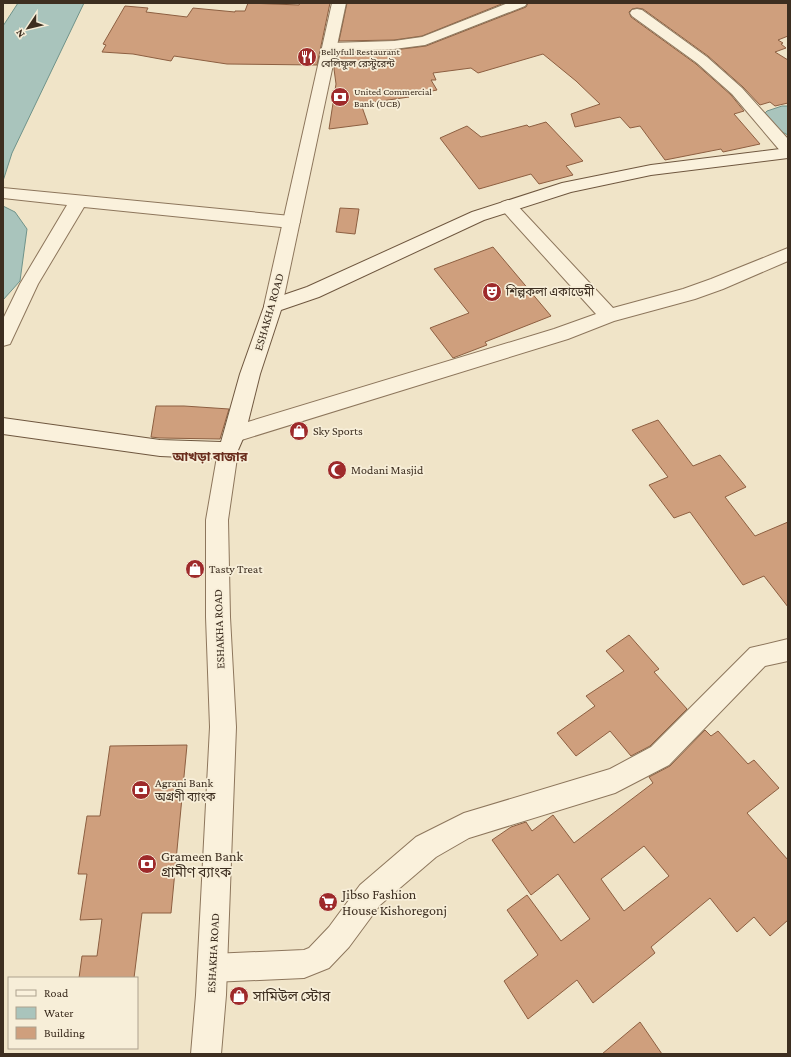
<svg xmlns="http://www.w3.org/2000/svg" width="791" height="1057" font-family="'Crimson Pro','Noto Sans Bengali',serif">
  <rect width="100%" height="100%" fill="#f0e4c8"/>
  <!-- water -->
  <g fill="#a9c4bc" stroke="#6f938a">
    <polygon points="18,3 84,3 12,153 3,181 3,26"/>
    <polygon points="782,106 788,106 788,135 778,130 764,114 767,111"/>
    <polygon points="3,206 15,212 27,229 20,281 3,300"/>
  </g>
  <!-- building -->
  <g fill="#cf9f7d" stroke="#8d5f41" fill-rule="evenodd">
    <polygon points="248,3 299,5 300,3 330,3 317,65 227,64 174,56 171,61 133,54 102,52 106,45 103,44 125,6 148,8 146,12 187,17 193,8 235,12 235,11 245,11"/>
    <polygon points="347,3 504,3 422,36 394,40 339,41"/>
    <polygon points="528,3 788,3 788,36 778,40 783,43 781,44 786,48 775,52 788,60 788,103 775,106 770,102 760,105 743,87 708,56 643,9 637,8 632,9 629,12 631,17 696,64 731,95 744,111 734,114 760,144 723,152 721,149 665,160 640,126 630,128 620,117 575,127 571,114 600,104 576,81 543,54 478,73 471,68 433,73 436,80 431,80 437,90 407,96 409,97 361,104 368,124 329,129 336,84 334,69 337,52 394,50 426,46 526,7"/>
    <polygon points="546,122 583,161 566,166 573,175 539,184 531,174 479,189 440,138 467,126 481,137 527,125 529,127"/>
    <polygon points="340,208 359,209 355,234 336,232"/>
    <polygon points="493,247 551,316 485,342 487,345 453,358 430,328 469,313 434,269"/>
    <polygon points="156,406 184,406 229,409 220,439 160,438 151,437"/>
    <polygon points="658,420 693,466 720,455 746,487 725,497 755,536 788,522 788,607 764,576 743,585 690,512 674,518 649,485 668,477 632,430"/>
    <polygon points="629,635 659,669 654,672 687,709 650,746 631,756 610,731 576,756 557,733 595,706 586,696 624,671 606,651"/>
    <path d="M705 730 711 736 718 731 748 764 754 760 779 788 747 813 788 860V920L770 936 754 917 737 932 710 898 651 947 655 953 593 1003 577 980 528 1019 504 981 538 955 507 910 527 895 561 941 590 919 558 874 531 895 492 840 511 827 526 822 532 831 553 815 574 843 653 783 649 777 670 766ZM644 846 669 876 624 911 601 879Z"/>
    <polygon points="187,745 171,913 142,913 134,978 79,978 82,956 97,956 102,919 80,920 87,874 78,874 87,816 100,816 110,746"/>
    <polygon points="640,1022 662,1054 602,1054"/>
  </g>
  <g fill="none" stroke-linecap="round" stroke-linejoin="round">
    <defs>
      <g id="minor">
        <polygon points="508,3 527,3 525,6 425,45 394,49 330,51 325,50 323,47 325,44 330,43 394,41 422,37"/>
        <polygon points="637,9 642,10 707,57 742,88 788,139 788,154 782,153 732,94 697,63 632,16 630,13 632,10"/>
        <polygon points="3,188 291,216 297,218 300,222 297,226 291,228 84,207 38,284 10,344 3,346 3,319 20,284 67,205 3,198"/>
        <polygon points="508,200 514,202 613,308 683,289 711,279 788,248 788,261 723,289 695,299 614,321 568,339 235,442 228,440 225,434 228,428 554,329 596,314 502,210 499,206 502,202"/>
        <polygon points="788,639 788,661 765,666 669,765 615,793 469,838 436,857 380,905 349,947 329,968 304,978 212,982 202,978 198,968 202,958 212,954 304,950 309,948 329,927 360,885 416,837 464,813 610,769 651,747 750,648"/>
      </g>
      <g id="tertiary">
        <polygon points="332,3 346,3 282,306 280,311 273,313 266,311 264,306"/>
        <polygon points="228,443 235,445 238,451 228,520 230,617 236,727 226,995 221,1054 191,1054 196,995 210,727 206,617 206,520 218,451 221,445"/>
      </g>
      <polygon id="secondary" points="788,148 788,158 651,175 571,192 484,220 319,297 281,310 260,374 245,434 235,457 228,459 160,456 3,434 3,418 160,440 221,442 240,374 266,301 307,287 472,212 562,183 651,165"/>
    </defs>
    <!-- minor casing -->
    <use href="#minor" stroke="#8d765c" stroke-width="2"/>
    <!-- tertiary casing -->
    <use href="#tertiary" stroke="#8d765c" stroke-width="2"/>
    <!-- secondary casing -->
    <use href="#secondary" stroke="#6f573f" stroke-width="2"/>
    <!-- minor -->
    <use href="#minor" fill="#faf1dc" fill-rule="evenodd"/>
    <!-- tertiary -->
    <use href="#tertiary" fill="#faf1dc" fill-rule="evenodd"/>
    <!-- secondary -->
    <use href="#secondary" fill="#faf1dc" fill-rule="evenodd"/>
  </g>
  <!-- icons -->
  <defs>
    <symbol id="restaurant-disc" viewBox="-11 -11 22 22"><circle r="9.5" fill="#9e2a2b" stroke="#f7eed8"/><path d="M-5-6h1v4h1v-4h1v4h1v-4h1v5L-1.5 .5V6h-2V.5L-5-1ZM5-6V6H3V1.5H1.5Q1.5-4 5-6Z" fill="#fff"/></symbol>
    <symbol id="bank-disc" viewBox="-11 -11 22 22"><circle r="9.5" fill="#9e2a2b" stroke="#f7eed8"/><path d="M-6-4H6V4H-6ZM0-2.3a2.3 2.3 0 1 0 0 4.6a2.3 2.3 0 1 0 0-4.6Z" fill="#fff"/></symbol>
    <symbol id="theatre-disc" viewBox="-11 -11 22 22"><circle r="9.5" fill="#9e2a2b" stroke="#f7eed8"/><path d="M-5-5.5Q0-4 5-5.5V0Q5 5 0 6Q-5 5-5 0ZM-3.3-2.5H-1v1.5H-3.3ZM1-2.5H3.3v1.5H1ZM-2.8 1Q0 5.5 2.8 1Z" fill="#fff"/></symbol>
    <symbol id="shop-disc" viewBox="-11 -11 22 22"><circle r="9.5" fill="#9e2a2b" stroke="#f7eed8"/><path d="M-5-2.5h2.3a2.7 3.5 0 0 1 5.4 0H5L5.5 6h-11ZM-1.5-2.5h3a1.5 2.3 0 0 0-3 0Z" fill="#fff"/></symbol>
    <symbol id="mosque-disc" viewBox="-11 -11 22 22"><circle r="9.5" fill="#9e2a2b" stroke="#f7eed8"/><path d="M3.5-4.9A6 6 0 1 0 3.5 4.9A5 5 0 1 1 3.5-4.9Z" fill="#fff"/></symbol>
    <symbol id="supermarket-disc" viewBox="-11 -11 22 22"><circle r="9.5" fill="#9e2a2b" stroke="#f7eed8"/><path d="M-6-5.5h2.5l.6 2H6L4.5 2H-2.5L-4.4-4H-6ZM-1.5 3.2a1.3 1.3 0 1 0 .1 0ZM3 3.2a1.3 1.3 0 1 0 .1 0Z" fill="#fff"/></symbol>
  </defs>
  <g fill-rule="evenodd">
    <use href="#restaurant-disc" x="296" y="46" width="22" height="22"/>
    <use href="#bank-disc" x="329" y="86" width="22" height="22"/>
    <use href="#theatre-disc" x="481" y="281" width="22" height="22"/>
    <use href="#shop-disc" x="288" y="420" width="22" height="22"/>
    <use href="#mosque-disc" x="326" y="459" width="22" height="22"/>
    <use href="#shop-disc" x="184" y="558" width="22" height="22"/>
    <use href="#bank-disc" x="130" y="779" width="22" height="22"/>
    <use href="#bank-disc" x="136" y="853" width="22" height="22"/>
    <use href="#supermarket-disc" x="317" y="891" width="22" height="22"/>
    <use href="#shop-disc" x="228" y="985" width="22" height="22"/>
  </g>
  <g text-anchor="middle" stroke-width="3.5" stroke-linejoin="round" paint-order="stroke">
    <!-- far-poi labels -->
    <g font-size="10" fill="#3d2e20" stroke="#f7eed8" text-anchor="start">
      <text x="321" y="55">Bellyfull Restaurant<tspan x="321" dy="12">বেলিফুল রেস্টুরেন্ট</tspan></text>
      <text x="354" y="95">United Commercial<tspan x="354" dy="12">Bank (UCB)</tspan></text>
    </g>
    <!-- poi labels -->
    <g font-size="12" fill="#3d2e20" stroke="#f7eed8" text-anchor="start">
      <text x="506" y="296">শিল্পকলা একাডেমী</text>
      <text x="313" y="435">Sky Sports</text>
      <text x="351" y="474">Modani Masjid</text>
      <text x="209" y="573">Tasty Treat</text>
      <text x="155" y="787">Agrani Bank<tspan x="155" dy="14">অগ্রণী ব্যাংক</tspan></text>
    </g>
    <!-- street labels -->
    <g font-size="12" fill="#3d2e20" stroke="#f7eed8">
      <text transform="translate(269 312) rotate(-74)" y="4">ESHAKHA ROAD</text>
      <text transform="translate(219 629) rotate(-92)" y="4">ESHAKHA ROAD</text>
      <text transform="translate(213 953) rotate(-87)" y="4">ESHAKHA ROAD</text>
    </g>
    <!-- neighbourhood labels -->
    <g font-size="13" font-weight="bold" fill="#6b2e1e" stroke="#f7eed8">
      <text x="210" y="461">আখড়া বাজার</text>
    </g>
    <!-- near-poi labels -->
    <g font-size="14" fill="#3d2e20" stroke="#f7eed8" text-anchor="start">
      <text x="161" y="861">Grameen Bank<tspan x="161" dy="16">গ্রামীণ ব্যাংক</tspan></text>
      <text x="342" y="899">Jibso Fashion<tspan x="342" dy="16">House Kishoregonj</tspan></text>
      <text x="253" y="1001">সামিউল স্টোর</text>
    </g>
  </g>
  <!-- border -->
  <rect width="791" height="1057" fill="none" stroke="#3d2e20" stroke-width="8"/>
  <!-- legend -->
  <rect x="8" y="977" width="130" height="72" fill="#f7eed8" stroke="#ada18e"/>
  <rect x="16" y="990" width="20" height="6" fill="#faf1dc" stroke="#ada18e"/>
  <text x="44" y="997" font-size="12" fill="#3d2e20">Road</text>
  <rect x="16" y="1007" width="20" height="12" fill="#a9c4bc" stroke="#ada18e"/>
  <text x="44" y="1017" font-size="12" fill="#3d2e20">Water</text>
  <rect x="16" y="1027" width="20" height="12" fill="#cf9f7d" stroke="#ada18e"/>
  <text x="44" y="1037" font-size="12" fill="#3d2e20">Building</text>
  <!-- north arrow -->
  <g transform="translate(28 28) rotate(235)" stroke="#f7eed8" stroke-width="3" paint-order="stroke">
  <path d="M0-3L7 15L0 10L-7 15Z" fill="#3d2e20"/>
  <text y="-6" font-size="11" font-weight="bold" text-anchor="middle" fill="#3d2e20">N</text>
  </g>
</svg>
